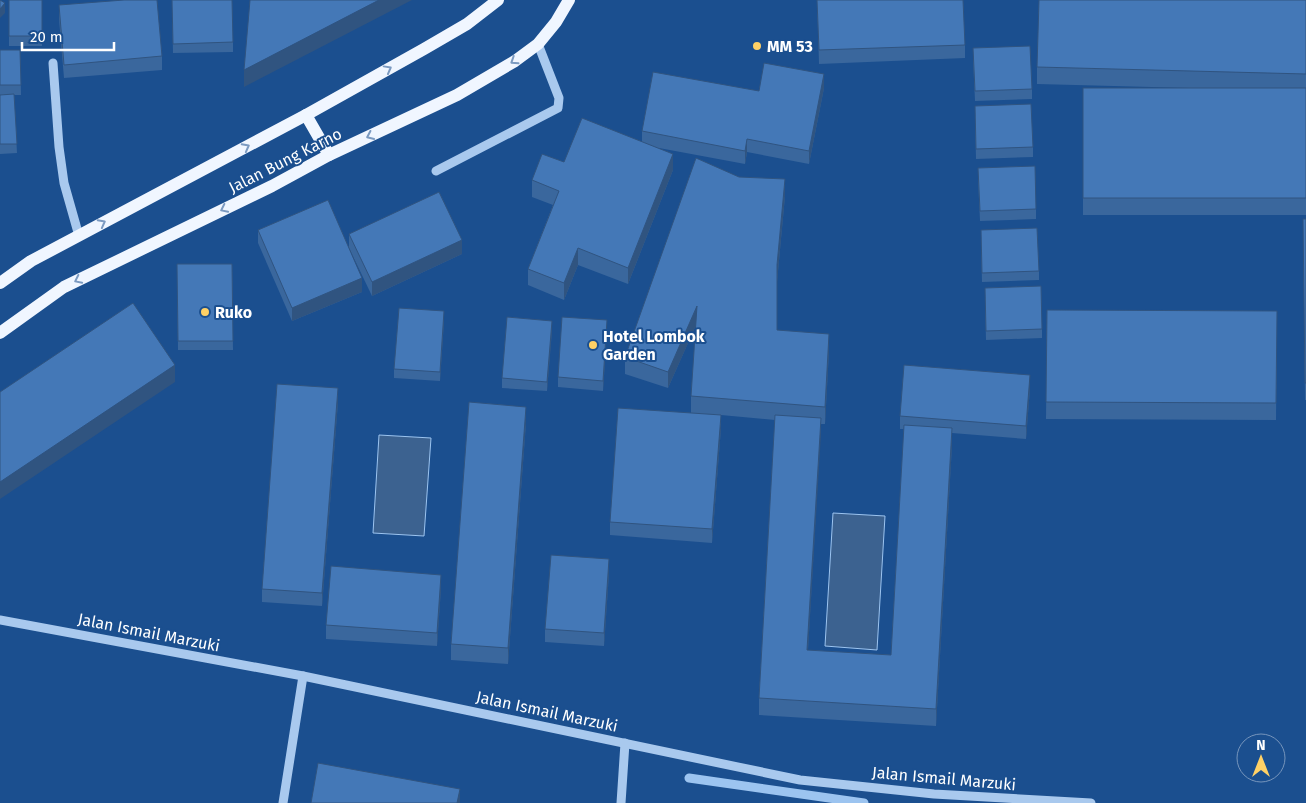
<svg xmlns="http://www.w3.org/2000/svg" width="1306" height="803" font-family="'Fira Sans',sans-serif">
  <rect width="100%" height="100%" fill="#1b4f8f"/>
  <!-- water -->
  <g fill="#3c6290" stroke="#9cc4f0">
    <polygon points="379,435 431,438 424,536 373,533"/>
    <polygon points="833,513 885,516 877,650 825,646"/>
  </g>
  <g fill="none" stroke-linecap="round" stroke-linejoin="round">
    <!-- stream -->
    <polyline stroke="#9cc4f0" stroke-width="9" points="689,778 864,803"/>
    <!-- minor -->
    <g stroke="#a9c9ee" stroke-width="9">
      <polyline points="53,63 59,147 64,183 79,236"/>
      <polyline points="436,171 558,108 559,98 538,44"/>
      <polyline points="0,620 303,676 800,780 934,794 1091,803"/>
      <polyline points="283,803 303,676"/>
      <polyline points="621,803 625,743"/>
    </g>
    <!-- major -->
    <g stroke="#f0f6ff" stroke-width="12">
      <polyline points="306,115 329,155"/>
      <polyline points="0,283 31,261 306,115 424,49 467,24 498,0"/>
      <polyline points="0,333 64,287 272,186 329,155 457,95 515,61 538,44 556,22 569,0"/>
    </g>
  </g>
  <!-- wall -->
  <g fill="#3a679d">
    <rect x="9" y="0" width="33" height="46"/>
    <polygon points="172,0 233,42 233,52 173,53"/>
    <polygon points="817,0 965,45 965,58 819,64"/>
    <polygon points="1306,0 1306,215 1083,215 1083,88 1189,88 1037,84 1037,67"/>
    <polygon points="59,5 162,56 162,70 64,78 59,19"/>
    <polygon points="0,50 20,50 21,95 14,95 17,153 0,154"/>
    <polygon points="973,58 1032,89 1032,99 975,101"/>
    <polygon points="824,88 809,164 747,152 745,164 659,148 673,170 628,284 578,265 564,300 528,285 528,269 553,205 532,197 532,180 564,162 642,141 642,131 759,91"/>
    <polygon points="975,116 1033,147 1033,157 976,159"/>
    <polygon points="978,178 1036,209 1036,219 980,221"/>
    <polygon points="785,196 777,282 777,330 829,351 825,424 821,424 808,650 891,655 904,429 900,429 900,416 1030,388 1026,439 952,433 952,445 936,726 759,715 759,698 775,420 721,415 721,428 712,543 610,535 610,522 691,413 691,396 696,325 668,388 625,374 625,357"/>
    <polygon points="1303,219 1306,219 1306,400 1305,400"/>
    <polygon points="258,230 362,292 292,321 258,243"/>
    <polygon points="349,234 462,254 372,296 349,248"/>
    <polygon points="981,239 1039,271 1039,280 982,282"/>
    <polygon points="177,264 232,264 233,350 178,350"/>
    <polygon points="985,298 1042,329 1042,338 986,340"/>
    <polygon points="1047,310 1277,311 1276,420 1046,419"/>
    <polygon points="444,321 440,381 394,378 394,369"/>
    <polygon points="607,329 603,391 558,387 558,377"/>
    <polygon points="552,330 547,391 502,388 502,378"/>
    <polygon points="338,402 322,606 262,602 262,589"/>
    <polygon points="526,423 508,664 451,660 451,644"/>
    <polygon points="609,573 604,646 545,642 545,629"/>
    <polygon points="441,588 437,646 326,639 326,625"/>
  </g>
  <!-- shaded-wall -->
  <g fill="#305480">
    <polygon points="379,0 412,0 244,87 244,70"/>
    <polygon points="5,3 5,13 0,18 0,9"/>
    <polygon points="824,74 824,88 809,164 809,151"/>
    <polygon points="747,139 747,152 745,164 745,151"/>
    <polygon points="673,154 673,170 628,284 628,268"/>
    <polygon points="785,179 785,196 777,282 777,265"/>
    <polygon points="462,240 462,254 372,296 372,282"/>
    <polygon points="578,248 578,265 564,300 564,283"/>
    <polygon points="362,278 362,292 292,321 292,308"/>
    <polygon points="697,306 697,323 668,388 668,372"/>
    <polygon points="444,311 444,321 440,381 440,372"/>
    <polygon points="607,320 607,329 603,391 603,381"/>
    <polygon points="552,321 552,330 547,391 547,382"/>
    <polygon points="829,334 829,351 825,424 825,407"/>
    <polygon points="175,365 175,382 0,499 0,482"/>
    <polygon points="1030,375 1030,388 1026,439 1026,426"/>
    <polygon points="338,388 338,402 322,606 322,593"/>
    <polygon points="526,407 526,423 508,664 508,648"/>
    <polygon points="721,415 721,428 712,543 712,529"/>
    <polygon points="821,418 821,435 807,667 807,650"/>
    <polygon points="952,428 952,445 936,726 936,709"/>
    <polygon points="609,559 609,573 604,646 604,633"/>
    <polygon points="441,575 441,588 437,646 437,633"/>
    <polygon points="460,789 460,803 457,803"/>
  </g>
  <!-- building -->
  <g fill="#4478b7" stroke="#305480">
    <polygon points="0,0 5,3 0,9"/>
    <rect x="9" y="0" width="33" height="36"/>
    <polygon points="124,0 157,0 162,56 64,65 59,5"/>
    <polygon points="172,0 232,0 233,42 173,44"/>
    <polygon points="250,0 379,0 244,70"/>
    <polygon points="817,0 963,0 965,45 819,50"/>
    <polygon points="1039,0 1306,0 1306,74 1037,67"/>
    <polygon points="1030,46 1032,89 975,91 973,48"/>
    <polygon points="0,50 20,50 21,85 0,85"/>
    <polygon points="764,63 824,74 809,151 747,139 745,151 642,131 653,72 759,91"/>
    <rect x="1083" y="88" width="223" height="110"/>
    <polygon points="14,94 17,144 0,144 0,95"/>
    <polygon points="1031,104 1033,147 976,149 975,106"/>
    <polygon points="582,118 673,154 628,268 578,248 564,283 528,269 559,191 532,180 542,154 564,162"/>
    <polygon points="696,158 739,177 785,179 777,265 777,330 829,334 825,407 691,396 697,306 668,372 625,357"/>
    <polygon points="1035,166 1036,209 980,211 978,168"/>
    <polygon points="439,192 462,240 372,282 349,234"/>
    <polygon points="328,200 362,278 292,308 258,230"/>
    <polygon points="1303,219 1306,219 1306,383 1305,383"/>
    <polygon points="1037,228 1039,271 982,273 981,230"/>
    <polygon points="177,264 232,264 233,341 178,341"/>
    <polygon points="1041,286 1042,329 986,331 985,288"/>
    <polygon points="133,303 175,365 0,482 0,392"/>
    <polygon points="399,308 444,311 440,372 394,369"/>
    <polygon points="1047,310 1277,311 1276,403 1046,402"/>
    <polygon points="507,317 552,321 547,382 502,378"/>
    <polygon points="562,317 607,320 603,381 558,377"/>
    <polygon points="904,365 1030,375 1026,426 900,416"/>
    <polygon points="277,384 338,388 322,593 262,589"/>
    <polygon points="469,402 526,407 508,648 451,644"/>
    <polygon points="618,408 721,415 712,529 610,522"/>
    <polygon points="775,415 821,418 807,650 891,655 904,425 952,428 936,709 759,698"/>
    <polygon points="551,555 609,559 604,633 545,629"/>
    <polygon points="331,566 441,575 437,633 326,625"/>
    <polygon points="318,763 460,789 457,803 311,803"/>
  </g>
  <!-- one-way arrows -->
  <defs><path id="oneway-chevron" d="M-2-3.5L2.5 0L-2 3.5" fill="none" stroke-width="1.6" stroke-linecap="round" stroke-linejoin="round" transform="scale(1.25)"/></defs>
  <g stroke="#7b9ac1">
    <use href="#oneway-chevron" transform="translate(514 61) rotate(147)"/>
    <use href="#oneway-chevron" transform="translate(388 69) rotate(-29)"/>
    <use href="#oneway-chevron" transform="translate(370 136) rotate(155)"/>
    <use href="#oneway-chevron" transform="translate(246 147) rotate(-28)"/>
    <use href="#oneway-chevron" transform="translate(224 209) rotate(154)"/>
    <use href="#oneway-chevron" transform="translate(102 223) rotate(-28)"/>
    <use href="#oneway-chevron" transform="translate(78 280) rotate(154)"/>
  </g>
  <!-- markers -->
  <g fill="#ffd166" stroke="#1b4f8f" stroke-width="2">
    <circle cx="757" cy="46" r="5"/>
    <circle cx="205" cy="312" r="5"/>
    <circle cx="593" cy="345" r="5"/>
  </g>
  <g text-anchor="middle" stroke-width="4" stroke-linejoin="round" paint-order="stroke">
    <!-- poi labels -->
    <g font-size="16" font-weight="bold" fill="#fff" stroke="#1b4f8f" text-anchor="start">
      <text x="767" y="52">MM 53</text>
      <text x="215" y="318">Ruko</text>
      <text x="603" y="342">Hotel Lombok<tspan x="603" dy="18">Garden</tspan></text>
    </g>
    <!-- street labels -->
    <g font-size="16" fill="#fff" stroke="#1b4f8f">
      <text transform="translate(285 160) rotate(-27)" y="6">Jalan Bung Karno</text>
      <text transform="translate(149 632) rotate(11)" y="6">Jalan Ismail Marzuki</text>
      <text transform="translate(547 711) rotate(12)" y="6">Jalan Ismail Marzuki</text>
      <text transform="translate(944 778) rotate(5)" y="6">Jalan Ismail Marzuki</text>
    </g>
  </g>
  <!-- north arrow -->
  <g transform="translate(1261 758)"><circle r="24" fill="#1b4f8f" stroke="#7695bc"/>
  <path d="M0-4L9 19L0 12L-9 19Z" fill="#ffd166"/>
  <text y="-8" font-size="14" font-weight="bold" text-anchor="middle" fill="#ffffff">N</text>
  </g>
  <!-- scale -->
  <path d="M22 42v8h92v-8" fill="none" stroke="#ffffff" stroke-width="2.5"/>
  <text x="30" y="42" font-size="15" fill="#ffffff" stroke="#1b4f8f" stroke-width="4" paint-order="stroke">20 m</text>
</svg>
